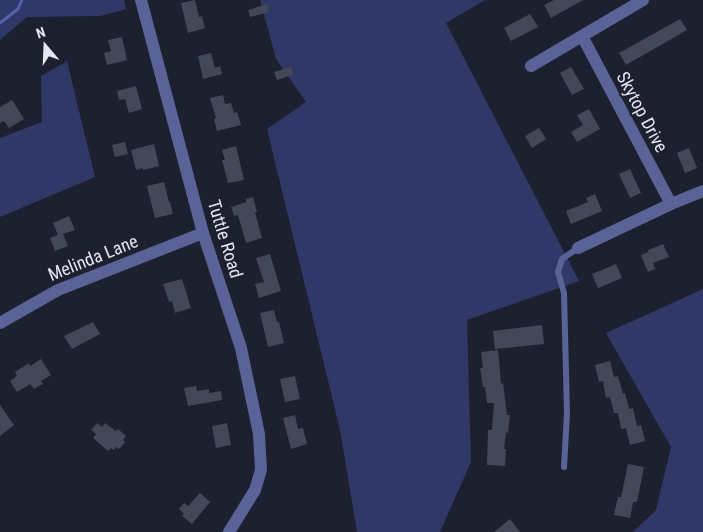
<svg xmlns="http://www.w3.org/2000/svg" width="703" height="532" font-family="'Roboto Condensed',sans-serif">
  <rect width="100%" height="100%" fill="#1d202f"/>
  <!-- green -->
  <g fill="#303867">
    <polygon points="0,0 124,0 126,9 100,16 27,17 0,40"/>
    <polygon points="260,0 485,0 446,23 579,281 467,320 471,462 440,532 357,532 340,430 267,129 306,102 276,59"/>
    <polygon points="67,61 95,177 0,217 0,138 42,122 41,76"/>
    <polygon points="703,289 703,532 633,532 656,510 671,447 606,333"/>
  </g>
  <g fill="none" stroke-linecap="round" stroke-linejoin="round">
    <!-- stream -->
    <polyline stroke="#5562b0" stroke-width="3" points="0,23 18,9 22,0"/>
  </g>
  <!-- building -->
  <g fill="#434757">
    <polygon points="195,0 199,17 202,16 205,28 188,33 181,3"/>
    <polygon points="554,0 583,0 551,18 544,5"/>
    <polygon points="267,4 269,12 250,17 248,10"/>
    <polygon points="530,14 538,27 511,41 504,28"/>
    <polygon points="680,19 687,30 626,65 619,53"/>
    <polygon points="122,37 127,60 107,65 104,53 111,51 108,40"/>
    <polygon points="211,53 215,68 220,66 222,74 203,79 198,56"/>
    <polygon points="291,67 293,75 277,80 274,72"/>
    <polygon points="571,67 584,89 572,95 560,73"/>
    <polygon points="136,86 142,109 129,113 125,99 119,100 117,91"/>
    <polygon points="223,95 225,104 231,103 234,113 237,112 241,125 217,131 214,119 216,118 210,98"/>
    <polygon points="12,100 24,119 9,128 4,121 0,123 0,107"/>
    <polygon points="589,109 600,129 577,142 571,132 583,125 577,115"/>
    <polygon points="539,128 546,139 532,148 525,136"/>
    <polygon points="125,142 128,154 115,157 112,145"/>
    <polygon points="154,144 159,166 143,170 143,168 136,170 131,150"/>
    <polygon points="236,146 244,180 228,183 222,160 225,160 222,150"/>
    <polygon points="689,148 697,168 685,173 677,153"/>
    <polygon points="630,169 641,193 630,198 619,174"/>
    <polygon points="164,182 169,202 170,202 173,214 155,218 147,186"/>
    <polygon points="595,194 602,211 571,224 566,211 588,202 586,198"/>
    <polygon points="253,197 257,212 255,212 262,238 246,243 238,215 234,216 231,207 246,202 246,199"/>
    <polygon points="69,216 75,230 63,234 68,246 55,251 50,238 58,235 53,223"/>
    <polygon points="663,244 669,257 653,263 655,269 648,272 641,255 648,252 648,250"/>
    <polygon points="270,254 281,291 259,298 255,284 264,282 256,258"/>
    <polygon points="616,264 622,278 598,288 592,274"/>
    <polygon points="182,279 191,308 175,313 172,301 169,302 163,284"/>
    <polygon points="274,310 277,322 279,322 284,343 268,347 260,313"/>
    <polygon points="93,322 100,334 72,349 64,336"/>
    <polygon points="542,325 544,344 495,349 493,331"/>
    <polygon points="498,350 501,384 503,383 507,415 510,415 508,433 506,432 504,449 506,449 505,466 487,465 488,430 492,430 494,403 487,403 485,387 483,387 480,368 483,368 481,352"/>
    <polygon points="41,359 51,375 41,381 43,384 34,389 30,384 17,392 10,381 17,376 15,372 29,363 30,366"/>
    <polygon points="610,361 614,377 618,376 623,394 625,393 629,409 633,408 637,426 641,425 645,441 630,445 626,428 621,429 618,413 614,413 610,397 606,398 603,381 599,382 595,365"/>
    <polygon points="295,376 300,399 285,402 280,379"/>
    <polygon points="196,386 197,391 209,389 209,393 221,391 222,400 188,406 184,388"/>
    <polygon points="0,405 14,425 0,436"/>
    <polygon points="295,415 298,429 303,428 307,444 291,449 283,418"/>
    <polygon points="97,423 102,427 105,423 116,431 118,429 126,436 123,440 125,442 119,449 116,447 114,450 111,448 108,451 93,438 96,434 91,430"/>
    <polygon points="227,423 231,445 216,448 212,426"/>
    <polygon points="628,464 644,467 637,502 633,502 630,518 614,515 618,497 621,497"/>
    <polygon points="200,493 210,502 192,524 182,516 184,514 179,509 184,503 188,506"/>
    <polygon points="510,519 520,532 494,532"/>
  </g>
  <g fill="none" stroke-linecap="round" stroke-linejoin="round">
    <!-- lane -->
    <polyline stroke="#596397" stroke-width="6" points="564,467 567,413 564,293 558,272 562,259 578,248"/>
    <!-- street -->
    <g stroke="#596397" stroke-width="12">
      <polyline points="141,0 203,233 241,348 259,434 261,470 255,490 229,532"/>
      <polyline points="582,36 671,204"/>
      <polyline points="531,66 643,0"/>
      <polyline points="578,248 671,204 703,191"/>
      <polyline points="0,323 58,290 203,233"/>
    </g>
  </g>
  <g text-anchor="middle" stroke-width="5" stroke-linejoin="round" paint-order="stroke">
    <!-- street labels -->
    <g font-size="18" fill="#e3e5ef" stroke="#1d202f">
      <text transform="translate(642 112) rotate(62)" y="6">Skytop Drive</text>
      <text transform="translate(225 239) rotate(73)" y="6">Tuttle Road</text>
      <text transform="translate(93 258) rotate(-22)" y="6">Melinda Lane</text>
    </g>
  </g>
  <!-- north arrow -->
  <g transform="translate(45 45) rotate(341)" stroke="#1d202f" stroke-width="4" paint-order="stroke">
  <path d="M0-4L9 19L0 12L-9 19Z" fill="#e3e5ef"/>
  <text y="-8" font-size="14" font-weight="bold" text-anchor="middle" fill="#e3e5ef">N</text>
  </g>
</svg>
